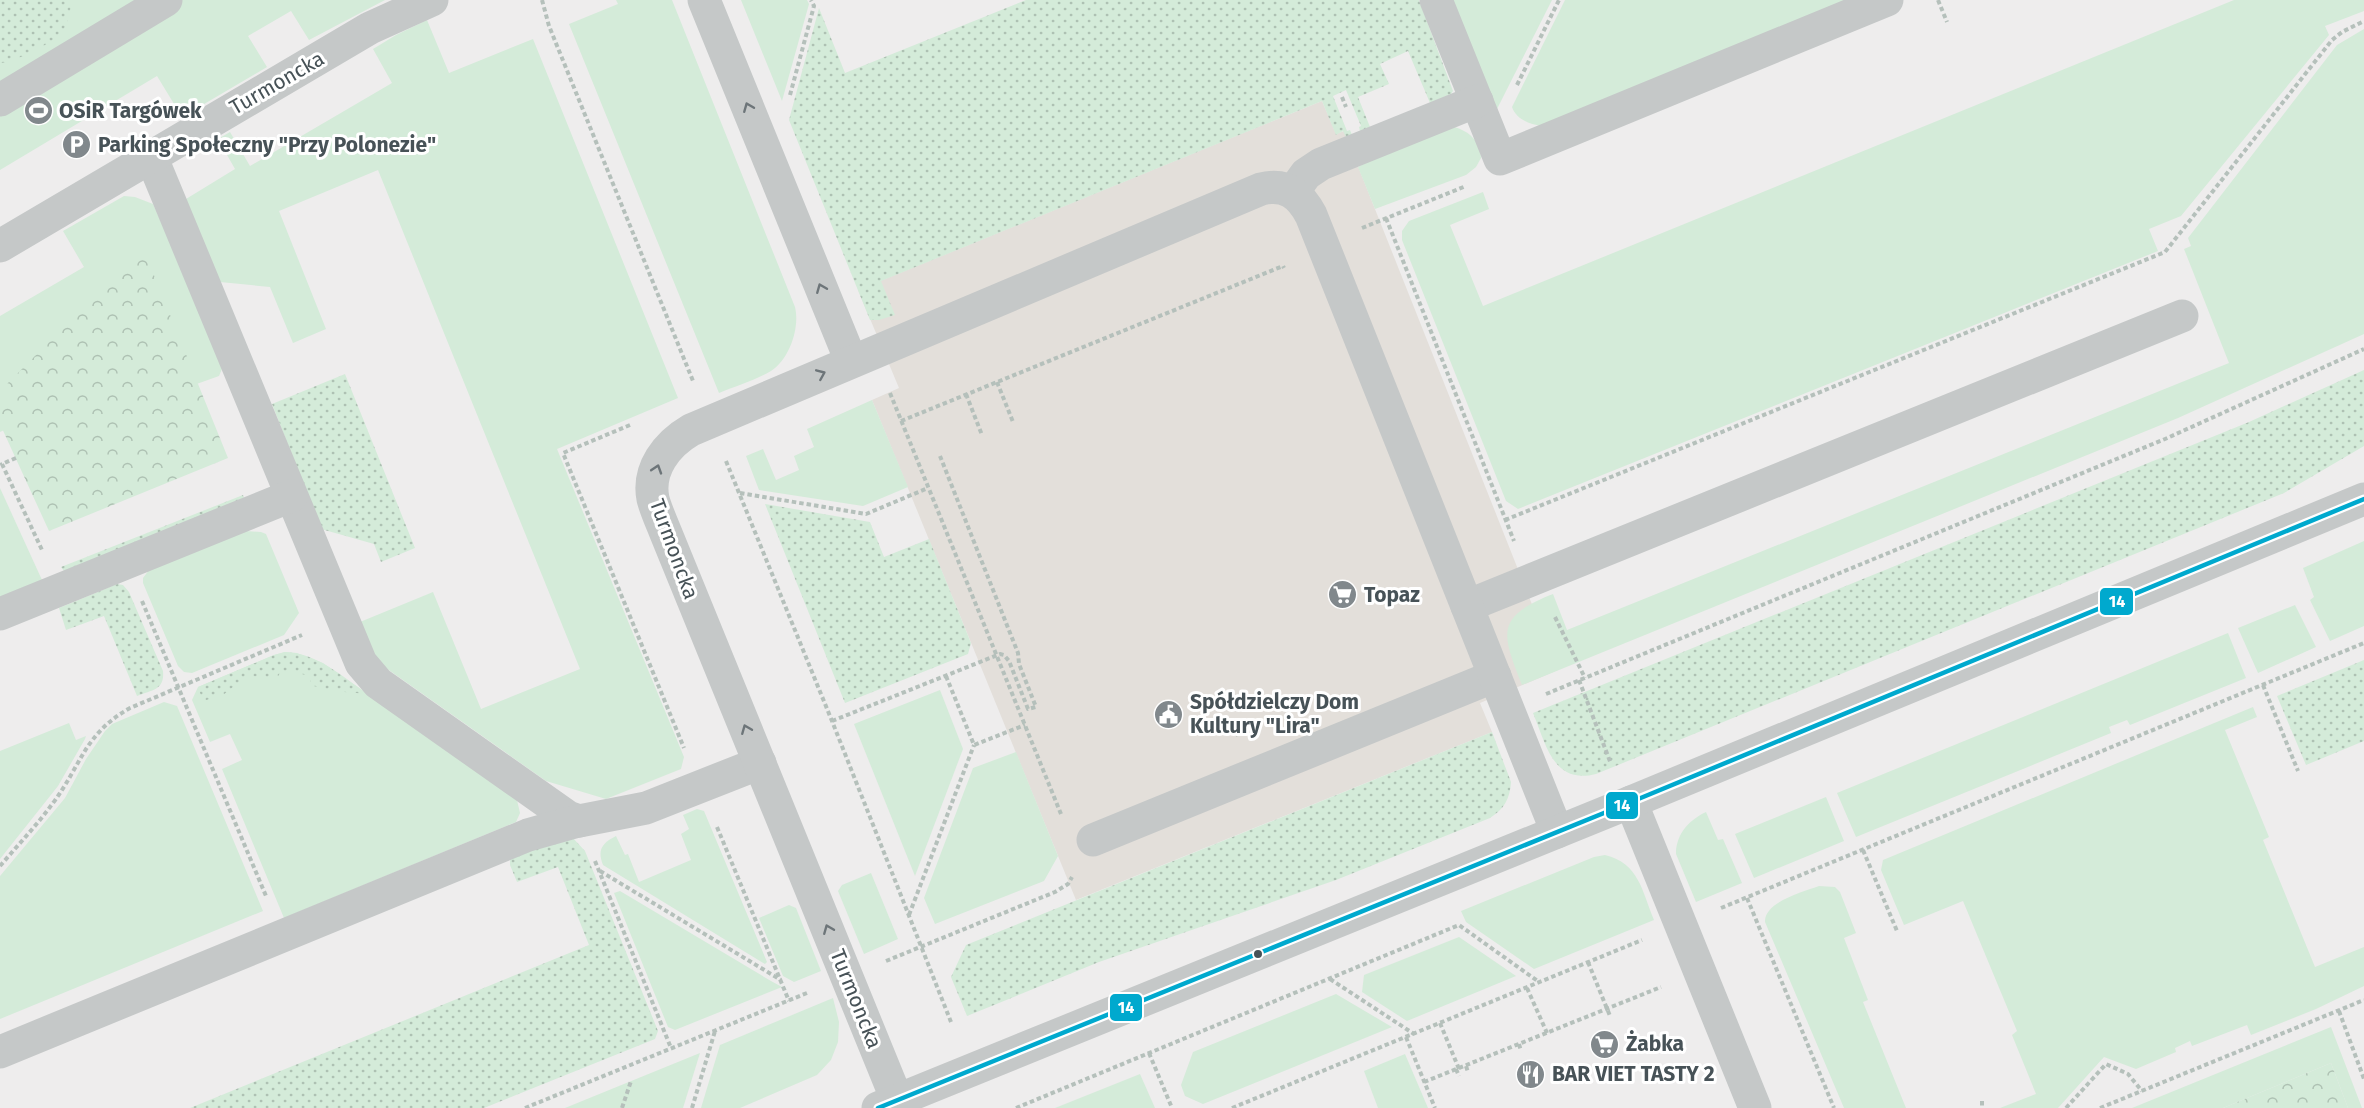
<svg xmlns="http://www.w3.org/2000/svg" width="2364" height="1108" font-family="'Fira Sans',sans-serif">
  <defs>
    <pattern id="park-crowns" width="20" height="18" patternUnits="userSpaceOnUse" patternTransform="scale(1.5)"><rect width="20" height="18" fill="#d4ebd9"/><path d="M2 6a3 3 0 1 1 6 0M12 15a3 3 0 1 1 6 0" fill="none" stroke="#aec1b3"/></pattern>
    <pattern id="garden-dots" width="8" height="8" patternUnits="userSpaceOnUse" patternTransform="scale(1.5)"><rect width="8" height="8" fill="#d4ebd9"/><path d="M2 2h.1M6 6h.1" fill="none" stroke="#aec1b3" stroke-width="1.8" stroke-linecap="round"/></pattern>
  </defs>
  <rect width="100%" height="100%" fill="#eeeded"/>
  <!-- commercial -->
  <polygon fill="#e3dfda" points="1322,101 1336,134 1344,131 1558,670 1480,703 1492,732 1076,900 872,400 899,388 858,290"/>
  <!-- grass -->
  <g fill="#d4ebd9">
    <polygon points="0,0 385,0 309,40 291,11 248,36 267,67 182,117 157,76 0,170"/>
    <path d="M616 0H672L795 307C800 327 790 359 771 371 756 380 736 386 719 393L569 24 618 4Z"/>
    <polygon points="741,0 807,0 809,4 782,101"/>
    <polygon points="1450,0 1552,0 1496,111"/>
    <path d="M1565 0H1856L1541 126C1529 124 1516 119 1512 107Z"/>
    <polygon points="2234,0 2364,0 2364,11 2325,26 2329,35 2181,216 2149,229 2158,251 1518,509 1506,501 1402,240 1402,231 1409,221 1483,192 1489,209 1450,225 1483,306"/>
    <polygon points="427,20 449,73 533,39 678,398 557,449 684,757 681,769 606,799 546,781 376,661 360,622 433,592 481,709 580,669 378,170 279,211 326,329 293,343 270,287 220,282 186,199 235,169 218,139 230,132 250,166 392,83 373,49 396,35"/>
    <path d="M2364 29V334L2178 418 1522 685C1502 634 1494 617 1553 594L1567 630 2229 363 2184 249 2191 246 2188 238 2337 45Z"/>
    <path d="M1454 127C1469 131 1480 141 1481 158L1476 167 1466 175 1375 209 1358 167 1384 153Z"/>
    <polygon points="124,196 135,197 153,204 224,364 219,376 149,401 17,424 0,432 0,316 84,267 63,231"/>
    <polygon points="872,400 908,487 863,506 759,490 746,456 763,449 776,480 799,470 794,456 814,447 807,429"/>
    <polygon points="0,488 42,580 0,597"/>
    <polygon points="246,531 261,532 266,534 299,613 284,635 192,673 184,672 178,666 143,583 143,578 149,570"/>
    <polygon points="2364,541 2364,626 2330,641 2310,600 2314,597 2303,568"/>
    <polygon points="2295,605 2316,647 2258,673 2238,628"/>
    <polygon points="2228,633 2246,678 2130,725 2127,720 2109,727 2111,733 1856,837 1837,793"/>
    <polygon points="285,652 297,653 323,663 517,800 520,813 516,822 284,918 222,769 242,760 230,734 210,742 192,700 198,687 274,655"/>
    <polygon points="940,690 963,749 915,876 854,724"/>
    <polygon points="164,702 177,706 263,911 0,1019 0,876 65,798 86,759 105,731 112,724"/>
    <polygon points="2253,707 2257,717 2225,730 2269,837 2263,840 2315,967 2364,947 2364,986 2316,1009 2251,1035 2247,1025 2192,1046 2190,1041 2175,1048 2176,1052 2136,1069 2104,1057 2058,1108 2000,1108 2036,1094 2012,1035 2017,1031 1963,901 1904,925 1881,870 1883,860"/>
    <polygon points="69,723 76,740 86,736 85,739 58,786 0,859 0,751"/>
    <polygon points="1016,752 1058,856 1044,881 935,924 924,898 973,768"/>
    <polygon points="1826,797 1844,841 1754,878 1735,834"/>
    <path d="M697 809 704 811 767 962 765 964 603 865C597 850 602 843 616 836L625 855 628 854 639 882 691 860 681 834 689 829 683 815Z"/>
    <path d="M1706 812 1718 840 1723 839 1742 883 1696 902 1676 854C1676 834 1689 820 1706 812Z"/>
    <path d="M1605 855C1639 863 1642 891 1654 920L1534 969 1466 922 1461 911 1594 857Z"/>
    <polygon points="871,873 898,939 864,954 838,891 842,885"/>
    <path d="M1819 886 1835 887 1840 892 1856 933 1844 938 1868 1000 1863 1002 1906 1108H1844L1765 922C1764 902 1803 892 1819 886Z"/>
    <polygon points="620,891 771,981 782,987 675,1030 668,1027 614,893"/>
    <polygon points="789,905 796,908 821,971 794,982 783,976 759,918"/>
    <polygon points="1459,937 1516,976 1407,1021 1362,992 1364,975"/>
    <polygon points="1336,994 1392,1027 1203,1104 1185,1096 1181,1085 1193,1052"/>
    <polygon points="833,998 839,1022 838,1042 831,1060 817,1075 740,1108 701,1108 720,1045"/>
    <polygon points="2331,1027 2362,1108 2348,1108 2331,1063 2223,1108 2132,1108"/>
    <polygon points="700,1053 683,1108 565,1108"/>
    <polygon points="1405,1054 1428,1108 1378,1108 1364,1071"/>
    <polygon points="1140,1074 1155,1108 1055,1108"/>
  </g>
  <!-- park -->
  <g fill="url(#park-crowns)">
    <polygon points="143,248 228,458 49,531 0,424 0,391"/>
    <polygon points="2331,1063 2348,1108 2223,1108"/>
  </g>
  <!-- garden -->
  <g fill="url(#garden-dots)">
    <path d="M0 0H71C71 11 68 27 59 35 50 44 13 63 0 63Z"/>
    <polygon points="1026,0 1419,0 1453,91 1451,94 1430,103 1408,51 1380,64 1389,84 1358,97 1370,127 1360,131 1359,127 1361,126 1346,90 1333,96 1347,131 1350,130 1352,135 1346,137 1343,131 1336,135 1322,101 881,281 895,315 879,320 870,320 789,120 819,8 845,73"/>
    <path d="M2364 370V446L2284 493 1596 774C1553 785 1546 744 1533 713L2249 422Z"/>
    <polygon points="345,374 415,548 381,562 374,544 321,529 272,404"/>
    <polygon points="243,495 244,498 64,571 61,567"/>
    <polygon points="765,504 870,522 884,557 929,539 971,643 968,654 845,703"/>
    <path d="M117 584 123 585 129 592 163 671C165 690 152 690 137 696L104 616 66 630 59 608Z"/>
    <path d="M285 652C317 653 343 677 368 694L333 691 310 685 311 677 293 671 280 673 277 678 247 676 223 695 203 701 198 687 274 655Z"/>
    <polygon points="2364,660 2364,741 2306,765 2277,696"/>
    <path d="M1492 732 1511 782C1510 799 1504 809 1490 818L1336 880 1099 962 967 1016 951 977 966 945Z"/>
    <polygon points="572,837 585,851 658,1031 655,1039 484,1108 190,1108 589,945 558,867 517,882 510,865 510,857"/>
  </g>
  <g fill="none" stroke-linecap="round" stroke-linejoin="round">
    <!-- path -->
    <g stroke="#b5c0bb" stroke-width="4" stroke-dasharray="4.5 3" stroke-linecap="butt">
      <polyline points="542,0 549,26 693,381"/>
      <polyline points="1938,0 1947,22"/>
      <polyline points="1517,85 1559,0"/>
      <polyline points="790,95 814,6 811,0"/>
      <polyline points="1342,97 1346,107"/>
      <polyline points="1386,218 1514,541"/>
      <polyline points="1362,228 1466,186"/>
      <polyline points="997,382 1013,422"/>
      <polyline points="890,393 1061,814"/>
      <polyline points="966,394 982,435"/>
      <polyline points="901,421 1283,266 1284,268"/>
      <polyline points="630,425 563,453 684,748"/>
      <polyline points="16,458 2,464 42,550"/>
      <polyline points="726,461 832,721 951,1022"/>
      <polyline points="740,493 866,514 928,488"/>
      <polyline points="1505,520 2165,252 2332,40 2342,32 2364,21"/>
      <polyline points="142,601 266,896"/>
      <polyline points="1555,617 1585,678"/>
      <polyline points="946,676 974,745 1025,725"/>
      <polyline points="1579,680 1611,764"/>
      <polyline points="2263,685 2298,771"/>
      <polyline points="1546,694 2165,439 2364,349"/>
      <polyline points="832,721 1000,654 1004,655 1009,661 1028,709 1036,707 1019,664 1018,653 940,456"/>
      <polyline points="1235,728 1238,736"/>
      <polyline points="717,827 789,1001"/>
      <polyline points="1863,850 1897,931"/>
      <polyline points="595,861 671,1048"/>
      <path d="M0 866C18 845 37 825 53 803 82 764 84 734 130 708L302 635"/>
      <polyline points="600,871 781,980"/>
      <polyline points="1747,898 1834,1108"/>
      <polyline points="1721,908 2364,643"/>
      <polyline points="909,915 974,745"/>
      <polyline points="886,961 1055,892 1068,884 1072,877"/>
      <polyline points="1588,962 1610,1016"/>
      <polyline points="1330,979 1414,1034"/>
      <polyline points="1527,988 1547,1033"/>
      <polyline points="2339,1011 2364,1079"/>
      <polyline points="1440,1023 1459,1069"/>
      <polyline points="1406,1037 1435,1108"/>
      <polyline points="1519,1044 1521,1051"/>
      <polyline points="1149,1053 1172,1108"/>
      <polyline points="1466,1066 1468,1072"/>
      <polyline points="1456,1069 1459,1076"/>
      <polyline points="1424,1082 1661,987"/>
      <polyline points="1982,1101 1982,1108"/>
      <polyline points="525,1108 807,993"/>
      <polyline points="622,1108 631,1081"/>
      <polyline points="692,1108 715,1031"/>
      <polyline points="1016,1108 1459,925 1539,982"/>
      <polyline points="1232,1108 1642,940"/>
      <polyline points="2066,1108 2106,1064 2128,1074 2142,1091"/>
      <polyline points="2100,1108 2364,1000"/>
    </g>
    <!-- minor -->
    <g stroke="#c5c8c8" stroke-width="33">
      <polyline points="704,0 851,361"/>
      <polyline points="1436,0 1500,159 1887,0"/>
      <polyline points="0,100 166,0"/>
      <polyline points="151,156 361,663 378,683 568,817 579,821"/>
      <polyline points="1293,192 1306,174 1321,164 1477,101"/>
      <polyline points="0,246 370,28 432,0"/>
      <polyline points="1467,606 2182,316"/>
      <polyline points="0,614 291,496"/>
      <polyline points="1631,802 1755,1108"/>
      <polyline points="1093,840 1495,676"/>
      <polyline points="0,1052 528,835 574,822 646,808 760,763"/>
      <path d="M897 1100 665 531C661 521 656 510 653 499 647 469 667 444 691 430L1261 189C1285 183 1300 194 1311 215L1557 832"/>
      <polyline points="878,1108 1631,802 2364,499"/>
    </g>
    <defs>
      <polyline id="bus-1" points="878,1108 1631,802 2364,499"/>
    </defs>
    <!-- bus-1 casing -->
    <use href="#bus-1" stroke="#fff" stroke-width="9"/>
    <!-- bus-1 -->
    <use href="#bus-1" stroke="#00a9ce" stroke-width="4.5"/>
  </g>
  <!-- one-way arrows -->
  <defs><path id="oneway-chevron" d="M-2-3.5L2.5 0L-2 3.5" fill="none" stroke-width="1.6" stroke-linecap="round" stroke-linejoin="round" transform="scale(1.5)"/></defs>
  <g stroke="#6d7579">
    <use href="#oneway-chevron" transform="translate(748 107) rotate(-112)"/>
    <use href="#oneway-chevron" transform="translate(821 288) rotate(-112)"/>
    <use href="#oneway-chevron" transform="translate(821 374) rotate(-23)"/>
    <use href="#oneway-chevron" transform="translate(657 469) rotate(-72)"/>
    <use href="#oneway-chevron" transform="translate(746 729) rotate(-112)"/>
    <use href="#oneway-chevron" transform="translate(828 929) rotate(-112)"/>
  </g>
  <!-- icons -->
  <defs>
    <symbol id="stadium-disc" viewBox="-11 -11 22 22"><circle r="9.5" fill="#81888c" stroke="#fff"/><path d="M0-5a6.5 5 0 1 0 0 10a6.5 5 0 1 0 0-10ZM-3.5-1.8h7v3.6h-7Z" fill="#fff"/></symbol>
    <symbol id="parking-disc" viewBox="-11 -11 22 22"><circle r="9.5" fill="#81888c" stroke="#fff"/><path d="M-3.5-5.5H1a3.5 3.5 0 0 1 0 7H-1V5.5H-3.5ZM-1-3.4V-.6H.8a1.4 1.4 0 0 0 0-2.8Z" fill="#fff"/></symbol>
    <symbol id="supermarket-disc" viewBox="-11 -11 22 22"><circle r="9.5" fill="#81888c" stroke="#fff"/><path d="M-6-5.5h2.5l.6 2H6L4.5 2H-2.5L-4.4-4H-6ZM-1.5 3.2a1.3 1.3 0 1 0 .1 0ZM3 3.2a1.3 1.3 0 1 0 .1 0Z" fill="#fff"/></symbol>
    <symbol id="civic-disc" viewBox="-11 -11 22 22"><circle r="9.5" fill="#81888c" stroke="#fff"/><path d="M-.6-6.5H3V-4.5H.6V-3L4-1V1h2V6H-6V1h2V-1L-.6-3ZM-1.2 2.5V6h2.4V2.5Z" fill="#fff"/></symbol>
    <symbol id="restaurant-disc" viewBox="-11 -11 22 22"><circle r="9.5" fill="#81888c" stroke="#fff"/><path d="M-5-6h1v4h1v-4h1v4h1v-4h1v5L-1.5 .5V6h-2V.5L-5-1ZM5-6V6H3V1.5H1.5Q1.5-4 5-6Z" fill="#fff"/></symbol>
  </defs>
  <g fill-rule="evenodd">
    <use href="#stadium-disc" x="22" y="94" width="33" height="33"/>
    <use href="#parking-disc" x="60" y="128" width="33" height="33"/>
    <use href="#supermarket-disc" x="1326" y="578" width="33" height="33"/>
    <use href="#civic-disc" x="1152" y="698" width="33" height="33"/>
    <use href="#supermarket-disc" x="1588" y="1028" width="33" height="33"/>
    <use href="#restaurant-disc" x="1514" y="1058" width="33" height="33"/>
  </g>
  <!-- markers -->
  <circle fill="#475257" stroke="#fff" stroke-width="2" cx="1258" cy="954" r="5"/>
  <g text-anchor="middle" stroke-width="6" stroke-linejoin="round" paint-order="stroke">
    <!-- street labels -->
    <g font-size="21" fill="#475257" stroke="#fff">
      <text transform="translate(277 83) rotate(-30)" y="7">Turmoncka</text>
      <text transform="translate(674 549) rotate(70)" y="7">Turmoncka</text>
      <text transform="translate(856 999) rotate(68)" y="7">Turmoncka</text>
    </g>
    <!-- poi labels -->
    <g font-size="21" font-weight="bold" fill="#475257" stroke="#fff" text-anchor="start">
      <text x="59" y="118">OSiR Targówek</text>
      <text x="98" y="152">Parking Społeczny "Przy Polonezie"</text>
      <text x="1364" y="602">Topaz</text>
      <text x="1190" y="709">Spółdzielczy Dom<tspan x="1190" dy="24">Kultury "Lira"</tspan></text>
      <text x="1626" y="1051">Żabka</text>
      <text x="1552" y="1081">BAR VIET TASTY 2</text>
    </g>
  </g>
  <g stroke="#fff" stroke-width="2">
    <rect x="2099" y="587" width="35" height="29" rx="6" fill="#00a9ce"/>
    <rect x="1605" y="791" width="34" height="29" rx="6" fill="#00a9ce"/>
    <rect x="1109" y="993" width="34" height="29" rx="6" fill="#00a9ce"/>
  </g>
  <g font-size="16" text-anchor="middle" font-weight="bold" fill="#fff">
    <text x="2117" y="607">14</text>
    <text x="1622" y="811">14</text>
    <text x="1126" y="1013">14</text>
  </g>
</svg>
